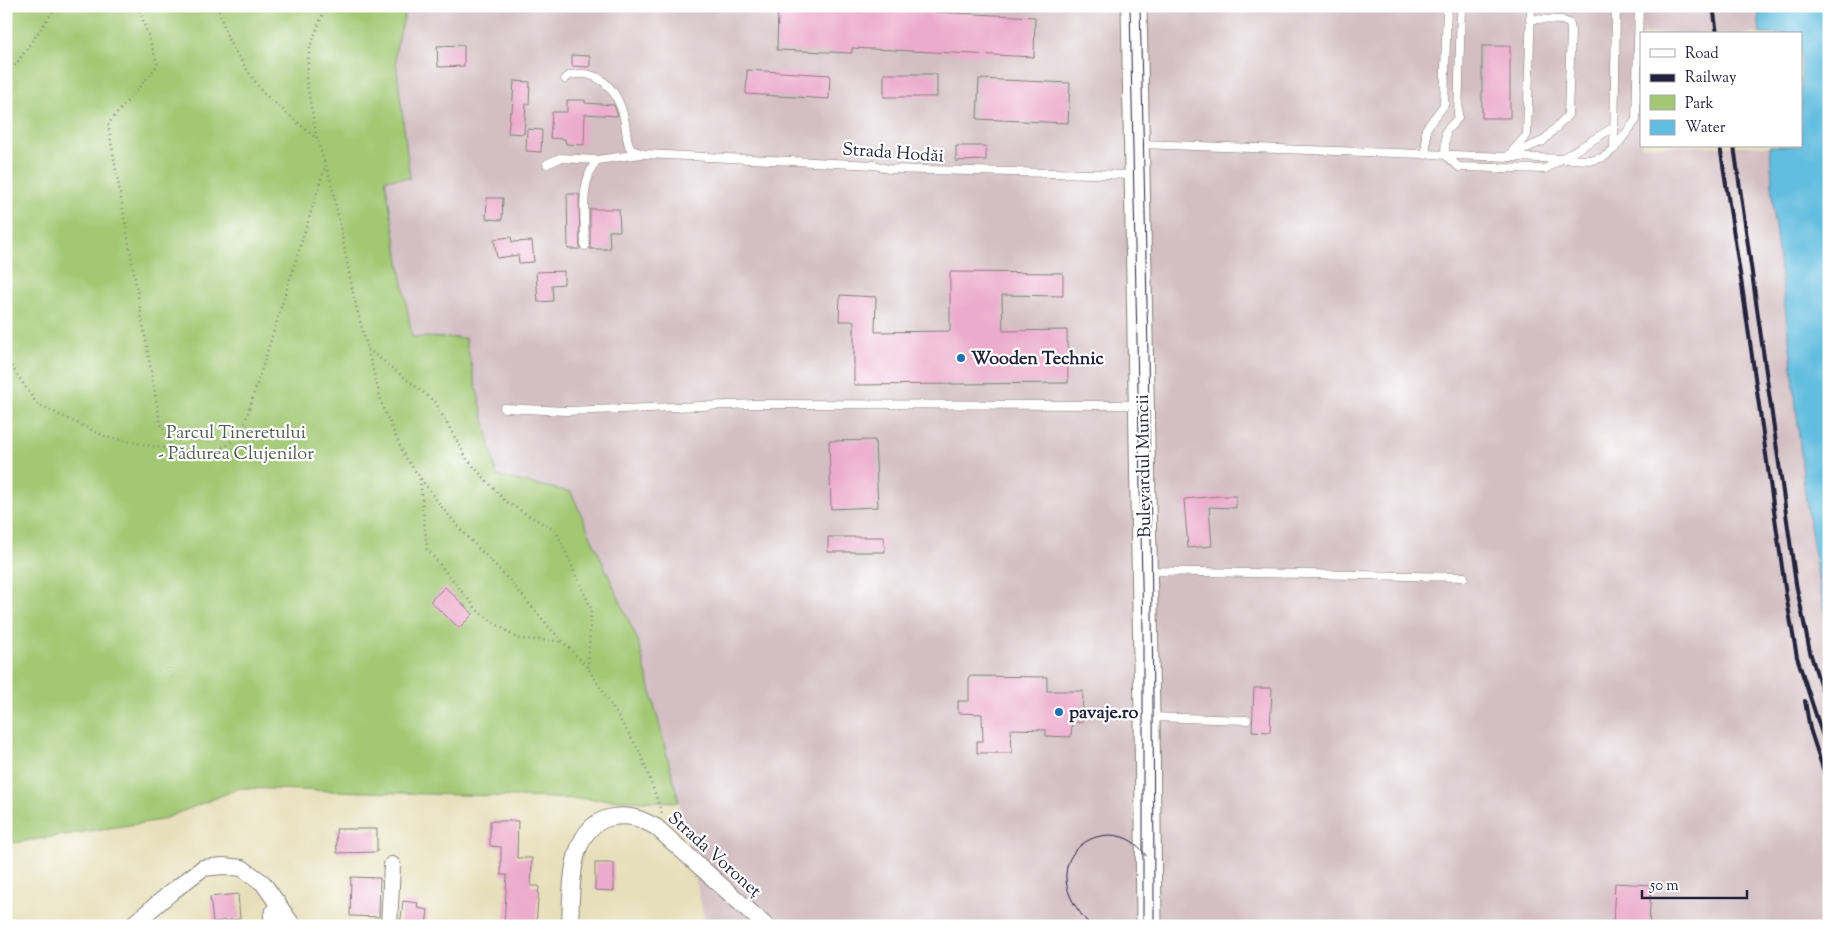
<svg xmlns="http://www.w3.org/2000/svg" width="1835" height="932" font-family="'Sorts Mill Goudy',serif">
  <rect width="100%" height="100%" fill="#fff"/>
  <filter id="ink" filterUnits="userSpaceOnUse"><feTurbulence type="fractalNoise" baseFrequency=".02" numOctaves="2"/><feDisplacementMap in="SourceGraphic" scale="10" xChannelSelector="R" yChannelSelector="G"/><feConvolveMatrix kernelMatrix="1 2 1 2 8 2 1 2 1" color-interpolation-filters="sRGB"/></filter>
  <filter id="wash" filterUnits="userSpaceOnUse"><feTurbulence type="fractalNoise" baseFrequency=".0096" numOctaves="4" result="noise"/><feDisplacementMap in="SourceGraphic" scale="20" xChannelSelector="R" yChannelSelector="G"/><feGaussianBlur stdDeviation="1.12" result="paint"/><feColorMatrix in="noise" values="0 0 0 0 0 0 0 0 0 0 0 0 0 0 0 0 0 1.4 0 .05"/><feComposite in="paint" operator="in"/></filter>
  <g filter="url(#wash)">
    <rect width="100%" height="100%" fill="#e7dfba"/>
    <!-- industrial -->
    <polygon fill="#d2bec3" points="407,6 1758,6 1760,34 1641,34 1641,146 1770,146 1774,219 1790,347 1805,494 1820,588 1829,629 1829,926 706,926 679,802 638,641 571,492 497,476 465,338 412,338 385,179 409,178 395,53"/>
    <!-- green -->
    <polygon fill="#a2c873" stroke="#627557" points="6,6 407,6 395,53 410,178 385,179 412,337 465,338 497,476 571,492 638,641 679,802 240,788 161,820 6,844"/>
    <!-- water -->
    <polygon fill="#62bddf" stroke="#42708d" points="1758,6 1829,6 1829,629 1820,588 1805,494 1790,347 1774,219 1770,146 1801,146 1801,34 1760,34"/>
    <g id="blocks">
      <!-- building -->
      <g fill="#ecabcc">
        <polygon points="861,8 936,10 936,12 1035,17 1034,57 852,48 852,53 777,50 778,9 861,12"/>
        <polygon points="464,45 464,66 438,67 437,46"/>
        <rect x="1482" y="46" width="28" height="72"/>
        <polygon points="572,55 590,56 590,67 572,66"/>
        <polygon points="747,70 830,75 829,99 746,94"/>
        <rect x="884" y="74" width="53" height="23"/>
        <polygon points="979,79 1070,83 1068,123 977,119"/>
        <polygon points="514,81 530,82 529,104 526,104 524,134 508,133 510,112 512,112"/>
        <polygon points="567,100 585,100 585,103 614,105 618,116 585,114 584,145 566,144 565,139 550,138 552,112 567,112"/>
        <polygon points="527,129 542,130 541,152 526,151"/>
        <polygon points="956,146 986,146 986,160 956,161"/>
        <polygon points="567,194 579,194 580,249 568,249"/>
        <polygon points="487,198 503,198 502,220 486,219"/>
        <polygon points="590,209 619,209 620,231 609,231 610,249 590,249"/>
        <polygon points="511,237 512,242 532,241 534,262 519,263 518,255 497,258 494,239"/>
        <polygon points="564,271 564,284 552,285 553,301 538,302 536,272"/>
        <polygon points="950,272 1063,273 1063,296 1002,295 1003,331 1067,330 1068,383 854,385 854,321 839,321 840,295 876,297 875,332 950,331"/>
        <polygon points="875,440 878,507 831,509 829,441"/>
        <polygon points="1220,496 1236,496 1236,508 1209,507 1212,546 1188,548 1184,499"/>
        <polygon points="828,537 884,537 885,552 828,552"/>
        <polygon points="445,587 473,614 459,628 430,601"/>
        <polygon points="969,676 1047,677 1047,691 1083,691 1082,723 1072,722 1071,737 1046,736 1046,730 1011,729 1012,753 977,753 977,741 983,741 982,714 958,713 958,701 969,701"/>
        <polygon points="1254,688 1272,688 1270,732 1252,731"/>
        <polygon points="490,821 518,821 517,858 532,858 531,886 539,886 536,926 504,926 507,875 501,875 501,847 490,846"/>
        <polygon points="336,829 377,829 377,852 337,853"/>
        <polygon points="595,863 614,863 614,891 595,890"/>
        <polygon points="351,877 380,878 379,917 350,916"/>
        <polygon points="1615,883 1651,885 1649,926 1613,926"/>
        <polygon points="238,894 240,919 213,922 210,897"/>
        <polygon points="403,901 418,903 417,908 428,910 426,926 400,926"/>
      </g>
    </g>
  </g>
  <g filter="url(#ink)">
    <use href="#blocks" fill-opacity="0" stroke="#84807a" stroke-width="1"/>
    <g fill="none" stroke-linecap="round" stroke-linejoin="round">
      <defs>
        <g id="service">
          <path d="M565 79 570 75C576 74 584 73 590 75 611 80 622 104 625 123 627 134 626 141 631 150L645 154 875 165 888 169 1134 175"/>
          <polyline points="1140,144 1593,160 1604,157 1614,149 1636,120 1639,6"/>
          <polyline points="1614,149 1616,6"/>
          <polyline points="1426,155 1426,129 1444,105 1447,6"/>
          <polyline points="1445,155 1459,167 1545,169 1614,127"/>
          <polyline points="1445,155 1446,131 1458,118 1461,6"/>
          <polyline points="1509,155 1527,135 1531,6"/>
          <polyline points="1508,156 1543,141 1568,115 1571,31 1570,24 1562,20 1530,19"/>
          <polyline points="547,164 560,158 597,160 641,154"/>
          <path d="M585 246C585 219 579 182 597 160"/>
          <polyline points="504,408 566,411 756,404 1138,405"/>
          <polyline points="1147,571 1464,577"/>
          <polyline points="1149,717 1247,720"/>
        </g>
        <g id="minor">
          <polyline points="131,926 174,890 203,868 223,866 242,868 263,883 293,926"/>
          <polyline points="273,926 272,915 278,903"/>
          <polyline points="389,926 392,865"/>
          <path d="M570 926C572 890 567 825 613 817 630 814 641 819 656 827L766 926"/>
        </g>
        <polyline id="primary" points="1134,6 1147,716 1149,926"/>
      </defs>
      <!-- service casing -->
      <use href="#service" stroke="#84807a" stroke-width="9"/>
      <!-- minor casing -->
      <use href="#minor" stroke="#84807a" stroke-width="18"/>
      <!-- primary casing -->
      <use href="#primary" stroke="#84807a" stroke-width="27"/>
      <!-- path -->
      <g stroke="#84807a" stroke-width="2.5" stroke-dasharray="1 4" stroke-linecap="butt">
        <polyline points="138,6 158,65 108,124 160,422 173,450 196,457 226,446 242,432 325,167"/>
        <polyline points="217,6 229,42 262,92 316,138"/>
        <polyline points="326,6 310,47 306,79 317,139 332,185 354,298 383,408 405,457 441,506 462,531 511,582 549,627 588,668 640,752 662,813"/>
        <polyline points="6,78 57,6"/>
        <polyline points="368,349 435,402 467,459 506,502 556,531 591,608 588,668"/>
        <polyline points="6,358 37,404 106,437 173,450"/>
        <polyline points="420,479 427,549 479,612 518,639 561,641"/>
      </g>
      <!-- service -->
      <use href="#service" stroke="#fff" stroke-width="8"/>
      <!-- minor -->
      <use href="#minor" stroke="#fff" stroke-width="16"/>
      <!-- primary -->
      <use href="#primary" stroke="#fff" stroke-width="25"/>
      <!-- tram -->
      <g stroke="#22223b" stroke-width="1">
        <polyline points="1130,6 1143,630 1143,926"/>
        <path d="M1140 6C1148 313 1154 619 1154 926"/>
        <path d="M1091 926C1081 915 1070 901 1067 886 1057 839 1121 815 1146 856"/>
      </g>
      <!-- rail -->
      <g stroke="#22223b" stroke-width="4">
        <polyline points="1713,6 1717,34"/>
        <polyline points="1720,146 1742,286 1786,595 1797,657 1829,755"/>
        <polyline points="1734,146 1796,584 1810,652 1829,713"/>
        <polyline points="1805,701 1810,729 1829,787"/>
      </g>
    </g>
  </g>
  <!-- markers -->
  <g fill="#1f6fb2" stroke="#fff" stroke-width="2">
    <circle cx="961" cy="358" r="5"/>
    <circle cx="1059" cy="712" r="5"/>
  </g>
  <g text-anchor="middle" stroke-width="4.5" stroke-linejoin="round" paint-order="stroke">
    <!-- street labels -->
    <g font-size="18" fill="#22223b" stroke="#fff">
      <text transform="translate(893 152) rotate(4)" y="6">Strada Hodăi</text>
      <text transform="translate(1143 466) rotate(-91)" y="6">Bulevardul Muncii</text>
      <text transform="translate(715 854) rotate(42)" y="6">Strada Voroneț</text>
    </g>
    <!-- poi labels -->
    <g font-size="18" font-weight="bold" fill="#22223b" stroke="#fff" text-anchor="start">
      <text x="971" y="364">Wooden Technic</text>
      <text x="1069" y="718">pavaje.ro</text>
    </g>
    <!-- park labels -->
    <g font-size="18" fill="#4f5c4f" stroke="#fff">
      <text x="236" y="438">Parcul Tineretului<tspan x="236" dy="21">- Pădurea Clujenilor</tspan></text>
    </g>
  </g>
  <!-- margin -->
  <rect width="1835" height="932" fill="none" stroke="#fff" stroke-width="25"/>
  <!-- legend -->
  <rect x="1640" y="32" width="162" height="115" fill="#ffffff" stroke="#a7a7b1"/>
  <rect x="1650" y="49" width="25" height="8" fill="#ffffff" stroke="#a7a7b1"/>
  <text x="1685" y="58" font-size="15" fill="#22223b">Road</text>
  <rect x="1650" y="74" width="25" height="8" fill="#22223b" stroke="#a7a7b1"/>
  <text x="1685" y="82" font-size="15" fill="#22223b">Railway</text>
  <rect x="1650" y="95" width="25" height="15" fill="#a2c873" stroke="#a7a7b1"/>
  <text x="1685" y="108" font-size="15" fill="#22223b">Park</text>
  <rect x="1650" y="120" width="25" height="15" fill="#62bddf" stroke="#a7a7b1"/>
  <text x="1685" y="132" font-size="15" fill="#22223b">Water</text>
  <!-- scale -->
  <path d="M1642 890v8h105v-8" fill="none" stroke="#22223b" stroke-width="2.5"/>
  <text x="1650" y="890" font-size="15" fill="#22223b" stroke="#ffffff" stroke-width="4" paint-order="stroke">50 m</text>
</svg>
